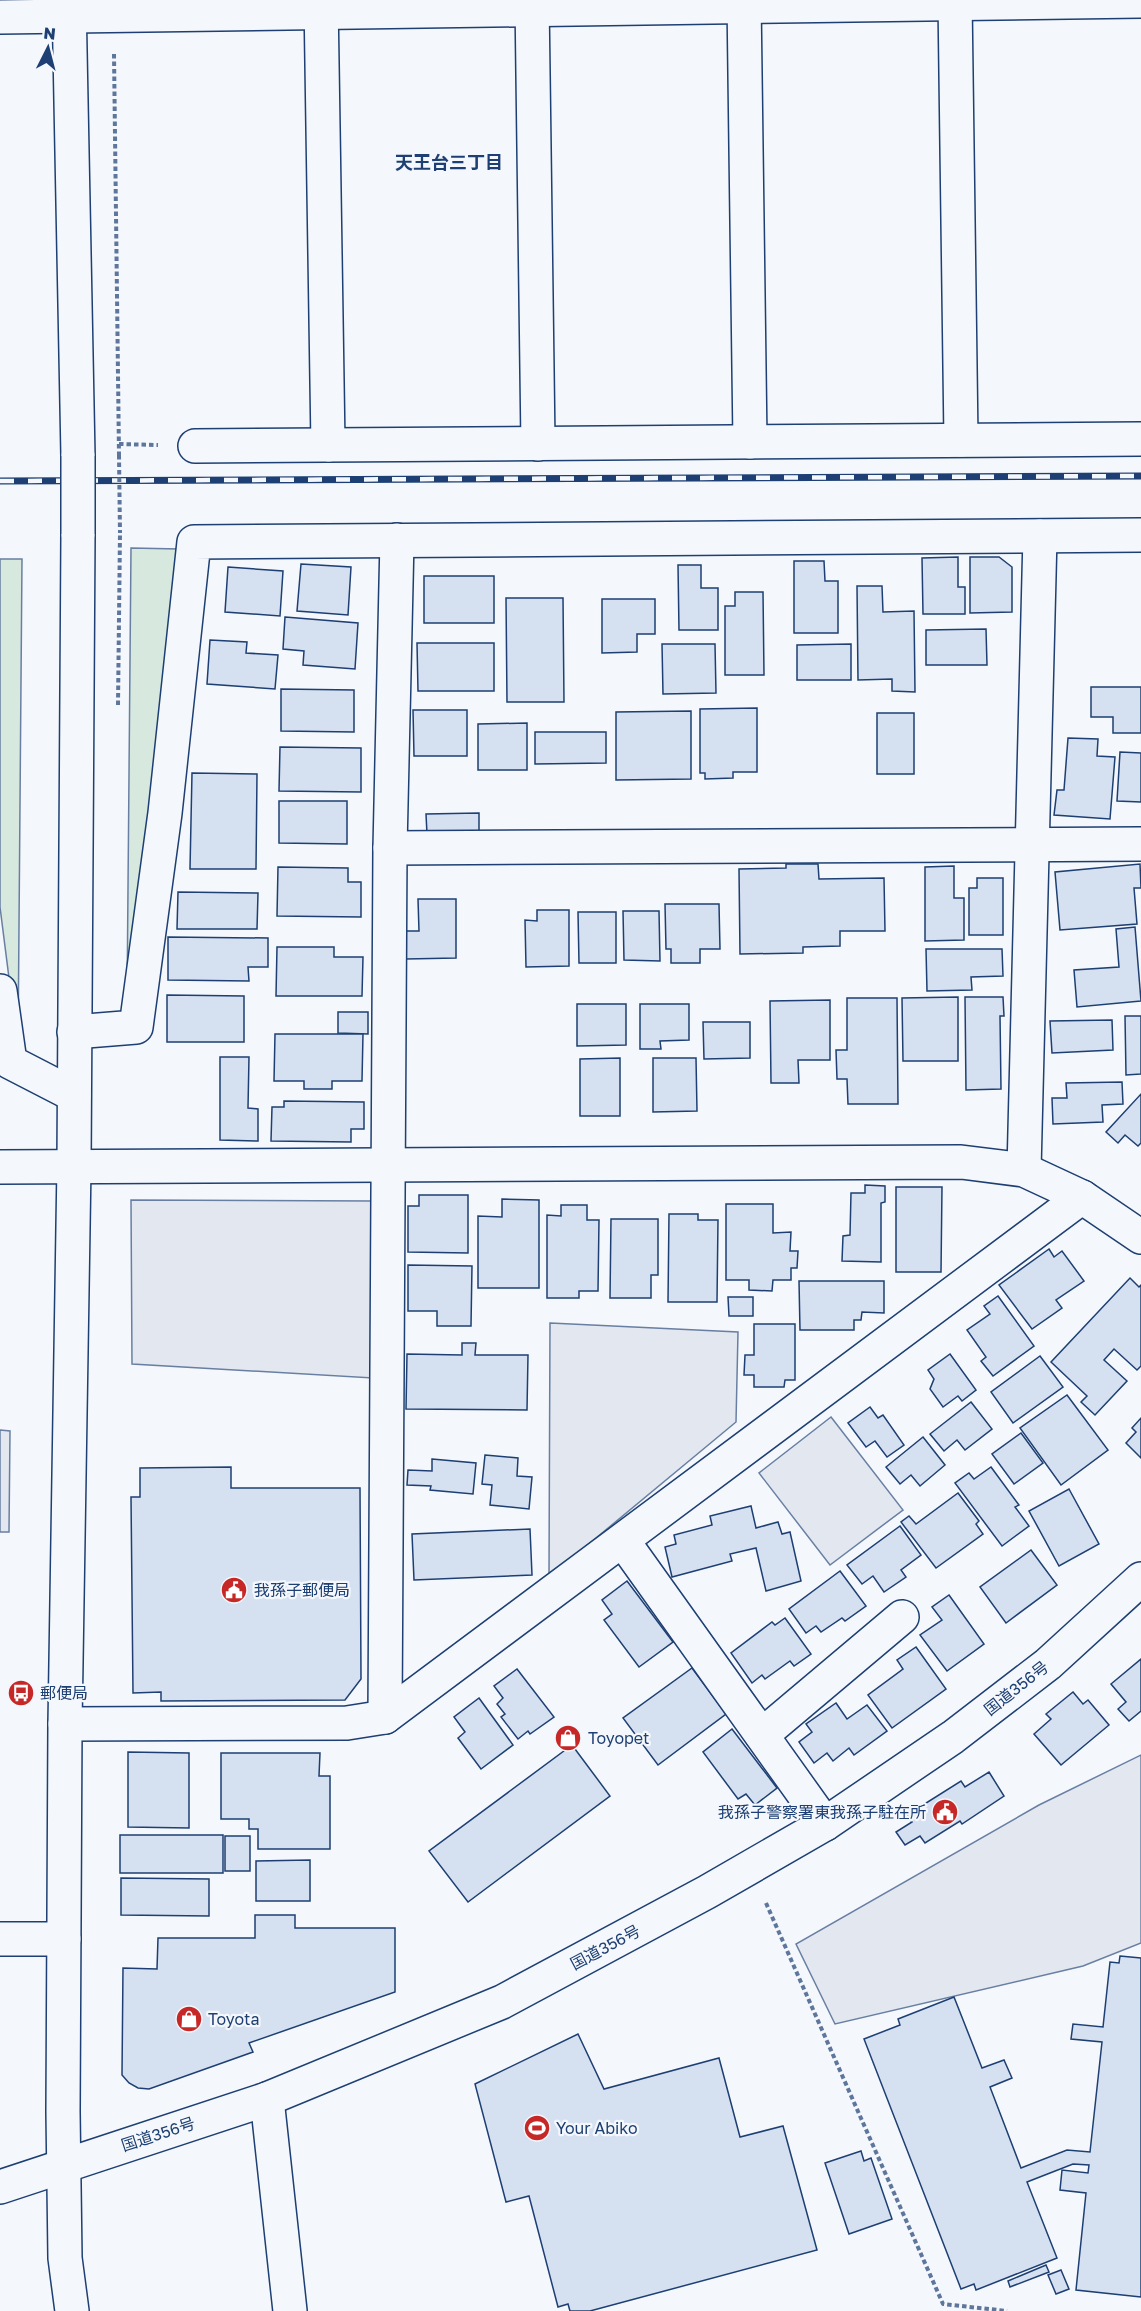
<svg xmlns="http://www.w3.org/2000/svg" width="1141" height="2311" font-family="'Golos Text','Noto Sans JP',sans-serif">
  <rect width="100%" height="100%" fill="#f4f7fb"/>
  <!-- green -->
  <g fill="#d7e8df" stroke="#687fa3" stroke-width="1.5">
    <polygon points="131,548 179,549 127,1002"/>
    <polygon points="0,559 22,559 18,1049 0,907"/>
  </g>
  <!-- parking -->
  <g fill="#e3e8f0" stroke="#687fa3" stroke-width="1.5">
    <polygon points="131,1200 375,1201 373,1378 132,1364"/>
    <polygon points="550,1323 738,1332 736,1422 549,1577"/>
    <polygon points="831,1417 903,1510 830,1565 759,1473"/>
    <polygon points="0,1430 10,1431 9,1532 0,1532"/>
    <polygon points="1141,1755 1141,1943 1083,1966 835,2024 796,1944 1039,1805"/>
  </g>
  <!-- building -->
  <g fill="#d5e0f0" stroke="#1d3f73" stroke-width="1.5">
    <polygon points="958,557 958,587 965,587 965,614 923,614 922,558"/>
    <polygon points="970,557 999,557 1012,567 1012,612 970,613"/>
    <polygon points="794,561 824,561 825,581 838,581 838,633 794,633"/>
    <polygon points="301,564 351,567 348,615 297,611"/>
    <polygon points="678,565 701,565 701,588 718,588 718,630 679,630"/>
    <polygon points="228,567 283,571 280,616 225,612"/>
    <rect x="424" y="576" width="70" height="47"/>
    <polygon points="857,586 882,586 883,612 914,611 915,692 892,691 892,679 858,680"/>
    <polygon points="735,592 763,592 764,675 725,675 725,606 735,606"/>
    <polygon points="506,598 563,598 564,702 507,702"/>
    <polygon points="602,599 655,599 655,634 637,634 637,652 602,653"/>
    <polygon points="285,617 358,623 355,669 303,665 304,651 283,649"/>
    <polygon points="986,629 987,665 926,665 926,630"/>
    <polygon points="210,640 247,642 246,653 278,655 275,689 207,684"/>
    <polygon points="417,643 494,643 494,691 418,691"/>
    <polygon points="662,644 715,644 716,693 663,694"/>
    <polygon points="851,644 851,680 797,680 797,645"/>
    <polygon points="1091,687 1141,687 1141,733 1113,733 1113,717 1091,717"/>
    <polygon points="281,689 354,690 354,732 281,731"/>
    <polygon points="757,708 757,772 733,772 733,778 705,779 705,773 700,773 700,709"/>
    <polygon points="413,710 467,710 467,756 414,756"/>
    <polygon points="691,711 691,779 616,780 616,712"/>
    <rect x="877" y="713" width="37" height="61"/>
    <polygon points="527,723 527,770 478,770 478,724"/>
    <polygon points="535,732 606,732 606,763 535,764"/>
    <polygon points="1068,738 1098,739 1097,756 1115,757 1110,819 1054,815 1057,790 1064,790"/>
    <polygon points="280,747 361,748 361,792 279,791"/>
    <polygon points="1120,752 1141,753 1141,802 1117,801"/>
    <polygon points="192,773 257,774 256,869 190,869"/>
    <polygon points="279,801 347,801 347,844 279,843"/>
    <polygon points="479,813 479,833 427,834 426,814"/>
    <polygon points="786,864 818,864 819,879 884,878 885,931 840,931 840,946 803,947 803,953 740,954 739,869 786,868"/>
    <polygon points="1140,864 1141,888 1134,888 1137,924 1060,930 1055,872"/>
    <polygon points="954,866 954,898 964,898 964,940 925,941 925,867"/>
    <polygon points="278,867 348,868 348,882 361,882 361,917 277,916"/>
    <polygon points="977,878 1003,878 1003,935 969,935 969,888 977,888"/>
    <polygon points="178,892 258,893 257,929 177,929"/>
    <polygon points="418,899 456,899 456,958 406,959 405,931 419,931"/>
    <polygon points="665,904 719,904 720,949 700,949 700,963 671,963 671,949 666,949"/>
    <polygon points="537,910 569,910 569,966 526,967 525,920 537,921"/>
    <polygon points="623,911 659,911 660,961 624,960"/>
    <polygon points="578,912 616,912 616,963 579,963"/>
    <polygon points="1135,927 1141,1001 1077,1007 1074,970 1119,967 1116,929"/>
    <polygon points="168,937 268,938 268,967 248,967 249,981 168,980"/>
    <polygon points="277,947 334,947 334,957 363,957 362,996 276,996"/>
    <polygon points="926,949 1002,949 1003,976 971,977 972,990 927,991"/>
    <polygon points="167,995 244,996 244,1042 167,1042"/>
    <polygon points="958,997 958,1061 903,1061 902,998"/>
    <polygon points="965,997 1003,997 1004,1016 1000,1016 1001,1089 966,1090"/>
    <polygon points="847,998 897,998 898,1104 848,1104 847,1079 837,1079 836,1050 847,1050"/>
    <polygon points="830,1000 830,1060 798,1060 799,1083 771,1083 770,1001"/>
    <polygon points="577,1004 626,1004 626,1045 577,1046"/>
    <polygon points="640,1004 689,1004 689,1040 660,1041 661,1049 640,1049"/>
    <polygon points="338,1012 368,1012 368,1034 338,1033"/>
    <polygon points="1125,1016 1141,1016 1141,1074 1126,1075"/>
    <polygon points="1112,1020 1113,1050 1052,1053 1050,1021"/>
    <polygon points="703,1022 750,1022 750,1058 704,1059"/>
    <polygon points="275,1034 363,1034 362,1081 332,1081 332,1089 304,1089 304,1081 274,1081"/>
    <polygon points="220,1057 249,1057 248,1108 258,1109 258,1141 220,1140"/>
    <polygon points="620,1058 620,1116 580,1116 580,1059"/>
    <polygon points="653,1058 696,1058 697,1111 653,1112"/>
    <polygon points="1122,1082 1123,1104 1102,1105 1103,1122 1053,1124 1052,1098 1067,1098 1066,1083"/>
    <polygon points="1141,1094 1141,1143 1138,1146 1125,1135 1118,1143 1106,1132"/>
    <polygon points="284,1101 364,1102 364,1129 351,1129 351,1142 271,1141 272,1107 284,1107"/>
    <polygon points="865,1185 885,1186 885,1202 881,1203 881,1262 842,1261 843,1236 850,1235 851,1193 865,1193"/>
    <polygon points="896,1187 942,1187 941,1272 896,1272"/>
    <polygon points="419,1195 468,1195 468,1253 408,1252 408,1206 419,1206"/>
    <polygon points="502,1199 539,1200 539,1288 478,1288 478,1216 502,1217"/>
    <polygon points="726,1204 773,1204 773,1233 791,1232 790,1251 798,1251 797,1268 791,1268 791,1280 773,1280 772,1291 749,1290 749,1280 726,1280"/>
    <polygon points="561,1205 587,1205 587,1220 599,1220 598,1291 579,1291 579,1298 547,1298 547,1215 561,1216"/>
    <polygon points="669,1214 698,1214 698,1220 718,1220 717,1302 668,1302"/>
    <polygon points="611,1219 658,1219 658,1275 651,1275 651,1298 610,1298"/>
    <polygon points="1049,1249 1054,1257 1062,1251 1084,1281 1056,1300 1062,1308 1032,1329 999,1285"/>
    <polygon points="408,1265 472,1266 471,1326 437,1326 437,1311 408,1311"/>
    <polygon points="1130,1278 1139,1287 1141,1285 1141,1366 1137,1370 1114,1349 1104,1360 1127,1381 1095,1415 1081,1402 1087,1396 1051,1362"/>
    <polygon points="799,1281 884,1281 884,1313 862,1312 861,1320 854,1320 854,1330 800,1330"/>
    <polygon points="998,1296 1034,1346 993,1376 981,1361 986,1357 967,1330 990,1314 984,1306"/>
    <polygon points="728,1297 753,1297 753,1316 729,1316"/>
    <polygon points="754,1324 795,1324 795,1380 785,1380 784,1387 754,1387 754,1375 744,1375 745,1355 754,1355"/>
    <polygon points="462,1343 476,1343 475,1355 528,1355 527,1410 406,1409 407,1354 462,1355"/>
    <polygon points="950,1354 976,1390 962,1401 958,1396 943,1407 930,1389 934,1379 928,1370"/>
    <polygon points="1040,1356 1063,1387 1013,1423 991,1392"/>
    <polygon points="1067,1395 1108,1450 1061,1485 1020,1428"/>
    <polygon points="971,1402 992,1429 965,1450 957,1440 944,1451 930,1434"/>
    <polygon points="870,1407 878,1418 883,1415 904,1445 887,1457 875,1441 866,1447 848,1423"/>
    <polygon points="1141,1418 1141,1458 1126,1443 1136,1432 1132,1428"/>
    <polygon points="1021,1433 1043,1463 1014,1484 992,1454"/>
    <polygon points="923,1437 945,1465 920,1486 911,1475 900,1484 886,1467"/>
    <polygon points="485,1455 518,1458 517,1476 532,1477 529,1509 490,1505 492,1485 482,1484"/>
    <polygon points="432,1459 476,1463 473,1494 430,1490 431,1486 407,1485 408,1470 432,1471"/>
    <polygon points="231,1467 231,1488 360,1488 361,1679 345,1700 161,1701 161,1692 133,1693 131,1497 140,1497 140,1468"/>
    <polygon points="991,1467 1019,1505 1015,1507 1029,1526 1002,1546 955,1483 969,1473 974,1479"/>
    <polygon points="1069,1489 1099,1544 1059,1566 1029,1511"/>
    <polygon points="958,1493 979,1521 976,1524 983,1534 936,1568 901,1522 909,1516 916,1524"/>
    <polygon points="751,1506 756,1528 778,1522 782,1534 790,1532 801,1581 766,1591 756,1548 730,1554 732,1561 672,1577 665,1547 676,1544 674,1535 712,1525 710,1516"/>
    <polygon points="900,1526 921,1555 901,1570 906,1577 884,1592 873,1576 862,1584 847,1565"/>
    <polygon points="530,1529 532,1575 414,1580 412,1534"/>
    <polygon points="1031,1550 1057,1585 1006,1623 980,1587"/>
    <polygon points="840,1571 866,1606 845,1621 842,1618 821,1632 816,1626 806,1633 789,1609"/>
    <polygon points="627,1581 673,1642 639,1667 604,1620 612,1614 602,1600"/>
    <polygon points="949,1595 984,1644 947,1671 920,1635 942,1620 932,1607"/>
    <polygon points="785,1618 811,1654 794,1666 790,1661 765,1679 762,1675 752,1683 731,1653 772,1622 775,1625"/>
    <polygon points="916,1647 946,1689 892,1728 868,1695 903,1669 897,1660"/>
    <polygon points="1141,1659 1141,1711 1129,1721 1118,1709 1126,1702 1111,1684"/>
    <polygon points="692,1668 726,1714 658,1765 623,1718"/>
    <polygon points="517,1669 554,1717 530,1734 528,1731 518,1739 501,1717 505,1714 497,1704 503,1698 494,1686"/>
    <polygon points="1073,1692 1083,1704 1088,1700 1109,1725 1061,1765 1034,1734 1051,1719 1046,1714"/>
    <polygon points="479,1698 513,1745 481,1769 458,1738 465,1732 454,1717"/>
    <polygon points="836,1703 847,1719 867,1705 887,1731 854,1755 849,1748 833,1761 827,1753 814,1763 799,1742 812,1732 806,1724"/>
    <polygon points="732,1729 777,1788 755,1805 746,1794 738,1799 703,1752"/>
    <polygon points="572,1745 610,1796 468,1902 429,1851"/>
    <polygon points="128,1752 189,1753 189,1828 128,1827"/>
    <polygon points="221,1753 320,1753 319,1776 330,1776 330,1849 258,1849 258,1829 249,1829 249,1819 221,1819"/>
    <polygon points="989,1772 1004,1796 962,1824 960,1821 925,1843 920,1836 905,1845 896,1832 912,1822 907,1815 961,1781 965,1787"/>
    <rect x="120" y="1835" width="103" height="38"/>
    <rect x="225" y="1836" width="25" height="35"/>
    <polygon points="310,1860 310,1901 256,1901 256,1861"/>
    <polygon points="121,1878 209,1879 209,1916 121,1915"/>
    <polygon points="255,1915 295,1915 295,1928 395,1928 395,1992 249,2043 253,2052 149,2089 138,2088 129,2083 122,2075 123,1968 157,1969 158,1938 255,1938"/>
    <polygon points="1120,1956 1141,1958 1141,2297 1076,2290 1086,2193 1060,2190 1062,2170 1088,2173 1089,2165 1073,2164 1027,2182 1057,2258 976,2290 974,2284 961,2289 864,2039 900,2025 898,2019 954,1997 982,2068 1004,2060 1012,2078 990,2087 1021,2168 1067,2150 1090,2152 1102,2042 1071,2039 1073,2024 1103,2027 1110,1962 1119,1963"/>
    <polygon points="578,2034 604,2089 719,2058 740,2137 783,2126 817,2250 590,2311 570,2311 568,2304 558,2307 529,2196 506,2202 475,2084"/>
    <polygon points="861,2151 864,2161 871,2158 892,2219 849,2234 825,2163"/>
    <polygon points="1046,2265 1049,2272 1010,2287 1008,2281"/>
    <polygon points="1061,2270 1069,2289 1056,2294 1048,2275"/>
  </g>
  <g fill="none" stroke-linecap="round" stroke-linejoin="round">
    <defs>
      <g id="minor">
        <polyline points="69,0 78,456"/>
        <polyline points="321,0 328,445"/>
        <polyline points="532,0 538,444"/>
        <polyline points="744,0 750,442"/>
        <polyline points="955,0 961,440"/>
        <polyline points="0,17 1141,1"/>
        <polyline points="195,446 1141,439"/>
        <polyline points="390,848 1141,844"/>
        <polyline points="0,991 10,1062 74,1095"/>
        <polyline points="74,1032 136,1027 165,813 194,542 1141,535"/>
        <polyline points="0,1167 961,1162 1024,1170 1082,1197 1141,1237"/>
        <polyline points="1024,1170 1040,536"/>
        <polyline points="623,1541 825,1824"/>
        <polyline points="385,1717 390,848 397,540"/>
        <polyline points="65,1724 347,1723 385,1717 1082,1197"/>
        <polyline points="762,1735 902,1617"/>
        <polyline points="0,1939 64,1939"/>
        <polyline points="267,2099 290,2311"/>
        <polyline points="72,2311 65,2258 63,2112 65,1724 74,1165 78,534"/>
      </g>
      <polyline id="highway" points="0,2187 267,2099 502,2002 707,1892 825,1824 953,1737 1048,1664 1141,1579"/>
    </defs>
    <!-- minor casing -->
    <use href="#minor" stroke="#1d3f73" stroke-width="36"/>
    <!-- highway casing -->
    <use href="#highway" stroke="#1d3f73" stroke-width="36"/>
    <!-- path -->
    <g stroke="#5e769c" stroke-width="4" stroke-dasharray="4.5 3" stroke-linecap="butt">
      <polyline points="114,54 119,455"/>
      <polyline points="119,444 158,445"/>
      <polyline points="118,705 120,533"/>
      <polyline points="766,1903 943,2304 1007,2311"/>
    </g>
    <!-- minor -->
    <use href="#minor" stroke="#f4f7fb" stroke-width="33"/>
    <!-- highway -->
    <use href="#highway" stroke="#f4f7fb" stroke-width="33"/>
    <defs>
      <polyline id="rail" points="0,481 1141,476"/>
    </defs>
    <!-- rail casing -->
    <use href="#rail" stroke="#1d3f73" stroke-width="7"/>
    <!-- rail -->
    <use href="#rail" stroke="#f4f7fb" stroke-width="4.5" stroke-dasharray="14" stroke-linecap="butt"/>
    <defs>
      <polyline id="minor-bridge" points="78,456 78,534"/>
    </defs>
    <!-- minor-bridge casing -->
    <use href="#minor-bridge" stroke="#1d3f73" stroke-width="36" stroke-linecap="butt"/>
    <!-- path-bridge -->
    <polyline stroke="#5e769c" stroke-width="4" stroke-dasharray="4.5 3" stroke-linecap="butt" points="119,455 120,533"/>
    <!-- minor-bridge -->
    <use href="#minor-bridge" stroke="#f4f7fb" stroke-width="33"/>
  </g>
  <!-- icons -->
  <defs>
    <symbol id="civic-disc" viewBox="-11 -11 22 22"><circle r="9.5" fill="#c62828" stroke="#f4f7fb"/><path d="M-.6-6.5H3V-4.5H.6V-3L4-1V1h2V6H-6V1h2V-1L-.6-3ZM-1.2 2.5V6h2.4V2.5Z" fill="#fff"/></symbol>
    <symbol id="bus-disc" viewBox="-11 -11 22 22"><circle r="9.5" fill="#c62828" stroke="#f4f7fb"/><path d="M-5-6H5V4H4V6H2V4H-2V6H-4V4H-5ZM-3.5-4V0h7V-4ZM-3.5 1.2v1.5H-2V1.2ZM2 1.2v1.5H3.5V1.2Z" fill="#fff"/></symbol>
    <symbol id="shop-disc" viewBox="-11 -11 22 22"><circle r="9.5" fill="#c62828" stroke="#f4f7fb"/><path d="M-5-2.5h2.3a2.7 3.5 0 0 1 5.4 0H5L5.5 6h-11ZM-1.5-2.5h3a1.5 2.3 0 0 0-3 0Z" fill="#fff"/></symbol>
    <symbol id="stadium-disc" viewBox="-11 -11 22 22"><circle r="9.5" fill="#c62828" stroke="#f4f7fb"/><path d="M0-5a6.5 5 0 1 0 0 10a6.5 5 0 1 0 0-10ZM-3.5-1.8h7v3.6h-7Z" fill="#fff"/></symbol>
  </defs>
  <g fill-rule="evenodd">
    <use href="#civic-disc" x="219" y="1575" width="30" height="30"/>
    <use href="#bus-disc" x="6" y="1678" width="30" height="30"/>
    <use href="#shop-disc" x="553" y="1723" width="30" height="30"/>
    <use href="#civic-disc" x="930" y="1797" width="30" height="30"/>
    <use href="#shop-disc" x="174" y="2004" width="30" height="30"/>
    <use href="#stadium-disc" x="522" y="2113" width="30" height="30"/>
  </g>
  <g text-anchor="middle" stroke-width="4.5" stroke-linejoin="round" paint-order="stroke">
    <!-- poi labels -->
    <g font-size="16" fill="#1d3f73" stroke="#f4f7fb" text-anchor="start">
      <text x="254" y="1596">我孫子郵便局</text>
      <text x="40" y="1699">郵便局</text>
      <text x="588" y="1744">Toyopet</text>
      <text x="926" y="1818" text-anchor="end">我孫子警察署東我孫子駐在所</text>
      <text x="208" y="2025">Toyota</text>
      <text x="556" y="2134">Your Abiko</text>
    </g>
    <!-- street labels -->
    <g font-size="16" fill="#1d3f73" stroke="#f4f7fb">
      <text transform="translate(1016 1688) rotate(-38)" y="6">国道356号</text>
      <text transform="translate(605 1947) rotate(-28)" y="6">国道356号</text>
      <text transform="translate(158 2134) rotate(-18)" y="6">国道356号</text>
    </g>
    <!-- neighbourhood labels -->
    <g font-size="18" font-weight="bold" fill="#1d3f73" stroke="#f4f7fb">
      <text x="449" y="169">天王台三丁目</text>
    </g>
  </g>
  <!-- north arrow -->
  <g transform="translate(48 48) rotate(6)" stroke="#f4f7fb" stroke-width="4.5" paint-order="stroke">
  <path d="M0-4.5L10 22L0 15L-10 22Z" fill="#1d3f73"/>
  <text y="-9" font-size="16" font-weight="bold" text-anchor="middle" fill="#1d3f73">N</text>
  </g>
</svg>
